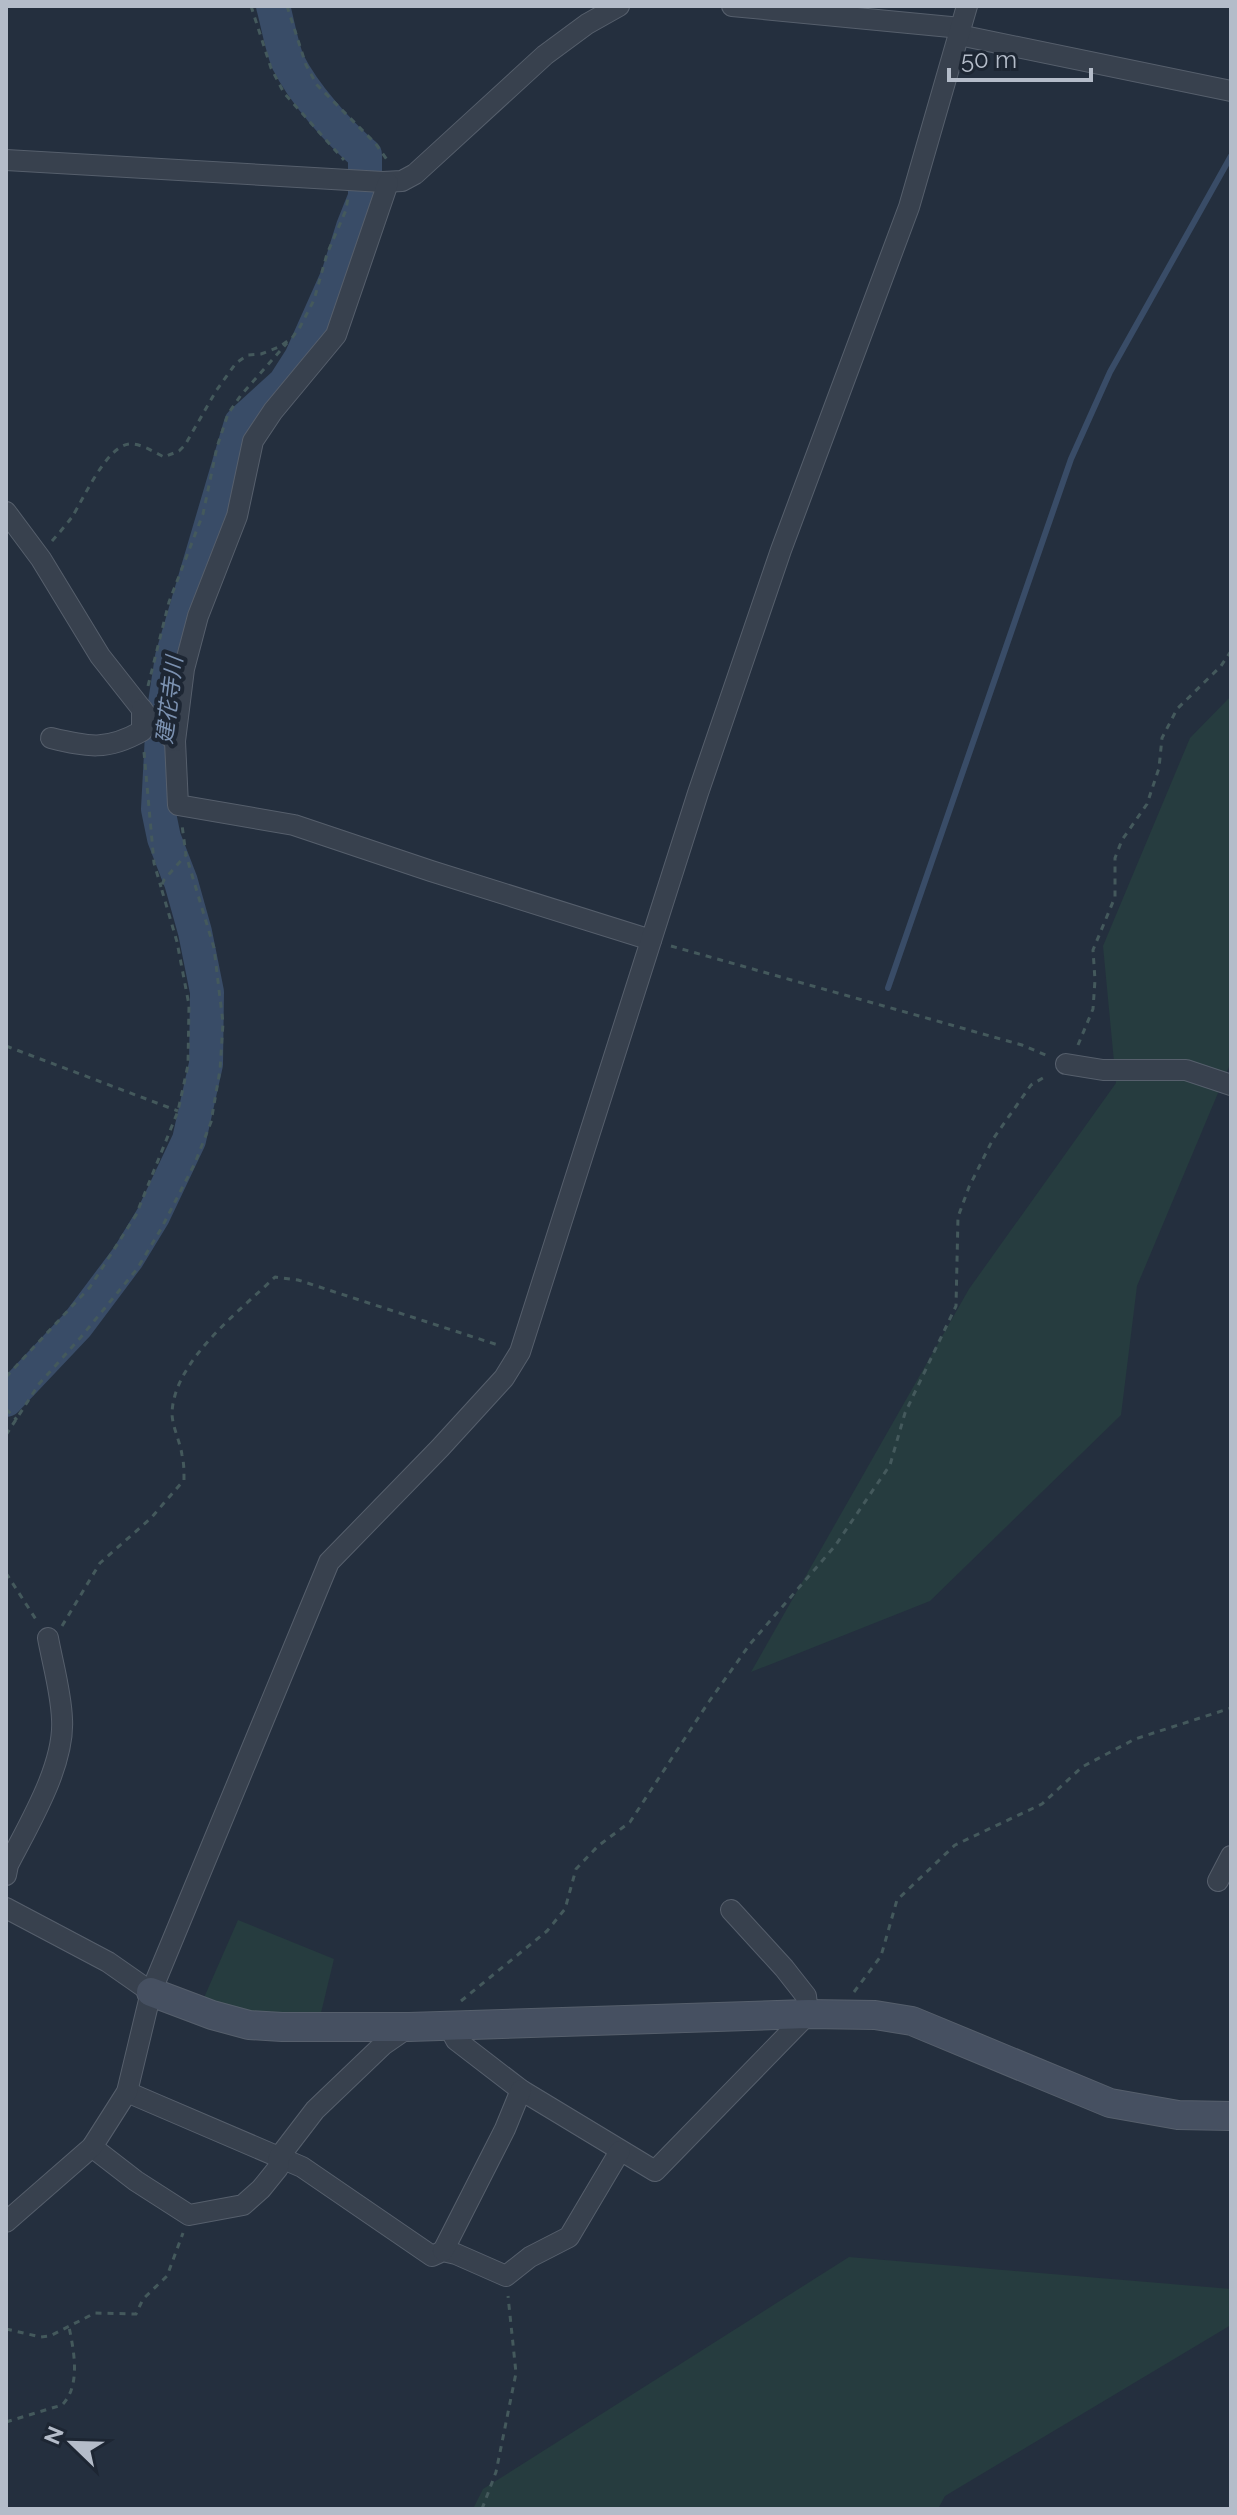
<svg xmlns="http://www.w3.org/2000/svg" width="1237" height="2515" font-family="Raleway,'Noto Sans JP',sans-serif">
  <rect width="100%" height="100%" fill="#242f3e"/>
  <!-- green -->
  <g fill="#263c3f">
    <polygon points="1231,696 1231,1062 1137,1286 1121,1415 930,1601 751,1672 969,1289 1116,1083 1103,946 1190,738"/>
    <polygon points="238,1920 334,1959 320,2017 241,2012 203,2000"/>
    <polygon points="849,2257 1231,2289 1231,2325 945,2496 938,2509 473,2509 483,2489"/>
  </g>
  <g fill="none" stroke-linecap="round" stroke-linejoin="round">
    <!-- stream -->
    <polyline stroke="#394c67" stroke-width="6" points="888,988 1071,459 1110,372 1231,156"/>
    <!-- river -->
    <path stroke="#394c67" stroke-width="34" d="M6 1400 77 1325 128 1257 153 1216 189 1140 206 1064 207 992 195 932 181 882 164 838 158 809 163 716 172 657 241 423 285 383 301 358 338 275 353 227 365 197V155C338 132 304 94 288 62 281 45 278 24 273 6"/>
    <defs>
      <g id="street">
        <polyline points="732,6 961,28"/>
        <polyline points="959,35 1231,91"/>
        <polyline points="6,160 383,182 402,181 415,174 545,55 587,24 619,6"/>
        <polyline points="388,183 336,335 273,411 253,441 237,516 198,616 184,669 175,741 178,805 294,825 431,871 651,940"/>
        <polyline points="6,512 41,559 100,656 148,717 175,741"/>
        <path d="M51 738C88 747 107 751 142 731V709"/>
        <polyline points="1066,1064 1103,1070 1186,1070 1231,1085"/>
        <path d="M6 1875 8 1865C29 1824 65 1765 62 1719 61 1692 53 1665 48 1638"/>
        <polyline points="1218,1881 1231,1856"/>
        <polyline points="6,1908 108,1962 151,1992"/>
        <polyline points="448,2025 456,2040 521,2090 655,2171 808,2014 806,1996 784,1968 731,1910"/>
        <polyline points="127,2092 302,2167 432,2256 443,2251 456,2254 506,2276 530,2257 569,2237 620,2151"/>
        <polyline points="92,2147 136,2181 189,2215 243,2205 261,2189 278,2168 279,2157 315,2110 383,2045 409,2027"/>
        <polyline points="6,2222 92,2147 127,2092 151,1992 329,1562 440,1448 504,1378 520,1352 698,793 781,550 909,207 967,6"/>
        <polyline points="443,2251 505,2129 521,2090"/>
      </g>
      <polyline id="secondary" points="151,1992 212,2015 249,2025 282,2027 409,2027 808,2014 875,2015 912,2021 1110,2103 1178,2115 1231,2116"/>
    </defs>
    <!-- street casing -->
    <use href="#street" stroke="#565f6c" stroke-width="22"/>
    <!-- secondary casing -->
    <use href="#secondary" stroke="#565f6c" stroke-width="30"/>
    <!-- path -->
    <g stroke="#44595c" stroke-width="3" stroke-dasharray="6 6" stroke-linecap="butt">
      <polyline points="251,6 271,68 284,93 344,160"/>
      <polyline points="287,6 306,65 317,85 375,143 388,161"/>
      <path d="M52 541C59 533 66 525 72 517 84 498 106 447 129 444 140 443 154 452 164 457L179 451 185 445 216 391 236 363 248 355 261 354 279 347 292 338 300 327 314 300 327 254 346 210 348 197"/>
      <polyline points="148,686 169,602 203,514 217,447 228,414 241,395 287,343"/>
      <polyline points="144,752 154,863 161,887"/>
      <polyline points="671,946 1022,1045 1048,1056"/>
      <polyline points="1078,1045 1093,1009 1095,980 1093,950 1115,897 1115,858 1122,840 1147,804 1159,768 1162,738 1177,709 1221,666 1231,651"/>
      <polyline points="6,1046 178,1111"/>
      <polyline points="6,1377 90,1287 136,1215 178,1111 188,1065 189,1005 177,942 161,887 164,880 186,855 182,825"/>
      <polyline points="6,1409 17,1420"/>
      <polyline points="6,1435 39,1384 81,1337 137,1269 161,1229 195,1163 211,1122 220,1070 223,1023 214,948 186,855"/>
      <polyline points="6,1573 37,1621"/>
      <path d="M62 1626 100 1563 151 1518 184 1480C184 1471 184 1463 182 1455 180 1441 172 1426 172 1413 174 1360 240 1311 275 1277L298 1280 501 1346"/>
      <polyline points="854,1992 881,1956 897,1900 955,1845 1042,1804 1082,1767 1135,1739 1231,1708"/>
      <polyline points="461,2001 547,1931 565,1909 576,1869 598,1846 630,1822 708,1703 750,1644 835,1546 890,1465 905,1413 956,1306 958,1217 969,1187 993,1139 1031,1085 1048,1075"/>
      <polyline points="6,2329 41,2337 50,2336 95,2313 136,2314 143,2299 167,2276 183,2233"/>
      <path d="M6 2422 62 2405C81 2386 74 2351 69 2327"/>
      <polyline points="482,2509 496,2472 516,2373 508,2296"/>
    </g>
    <!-- street -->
    <use href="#street" stroke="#38414e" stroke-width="20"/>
    <!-- secondary -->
    <use href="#secondary" stroke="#465061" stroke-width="28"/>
  </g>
  <g text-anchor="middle" stroke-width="8" stroke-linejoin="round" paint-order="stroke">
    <!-- water labels -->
    <g font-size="22" font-style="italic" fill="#7c92b1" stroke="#1d2633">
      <text transform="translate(169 700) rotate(-83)" y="8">建花寺川</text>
    </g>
  </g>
  <!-- border -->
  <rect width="1237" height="2515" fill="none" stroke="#b4bcc9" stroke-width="16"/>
  <!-- north arrow -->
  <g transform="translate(72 2443) rotate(293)" stroke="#1d2633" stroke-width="6" paint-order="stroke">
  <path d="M0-6L14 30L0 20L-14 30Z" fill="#b4bcc9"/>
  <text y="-12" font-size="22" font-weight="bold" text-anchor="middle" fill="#b4bcc9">N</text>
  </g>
  <!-- scale -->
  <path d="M949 68v12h142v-12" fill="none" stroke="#b4bcc9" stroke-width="4"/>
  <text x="961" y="68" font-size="24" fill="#b4bcc9" stroke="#1d2633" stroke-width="6" paint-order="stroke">50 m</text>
</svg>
